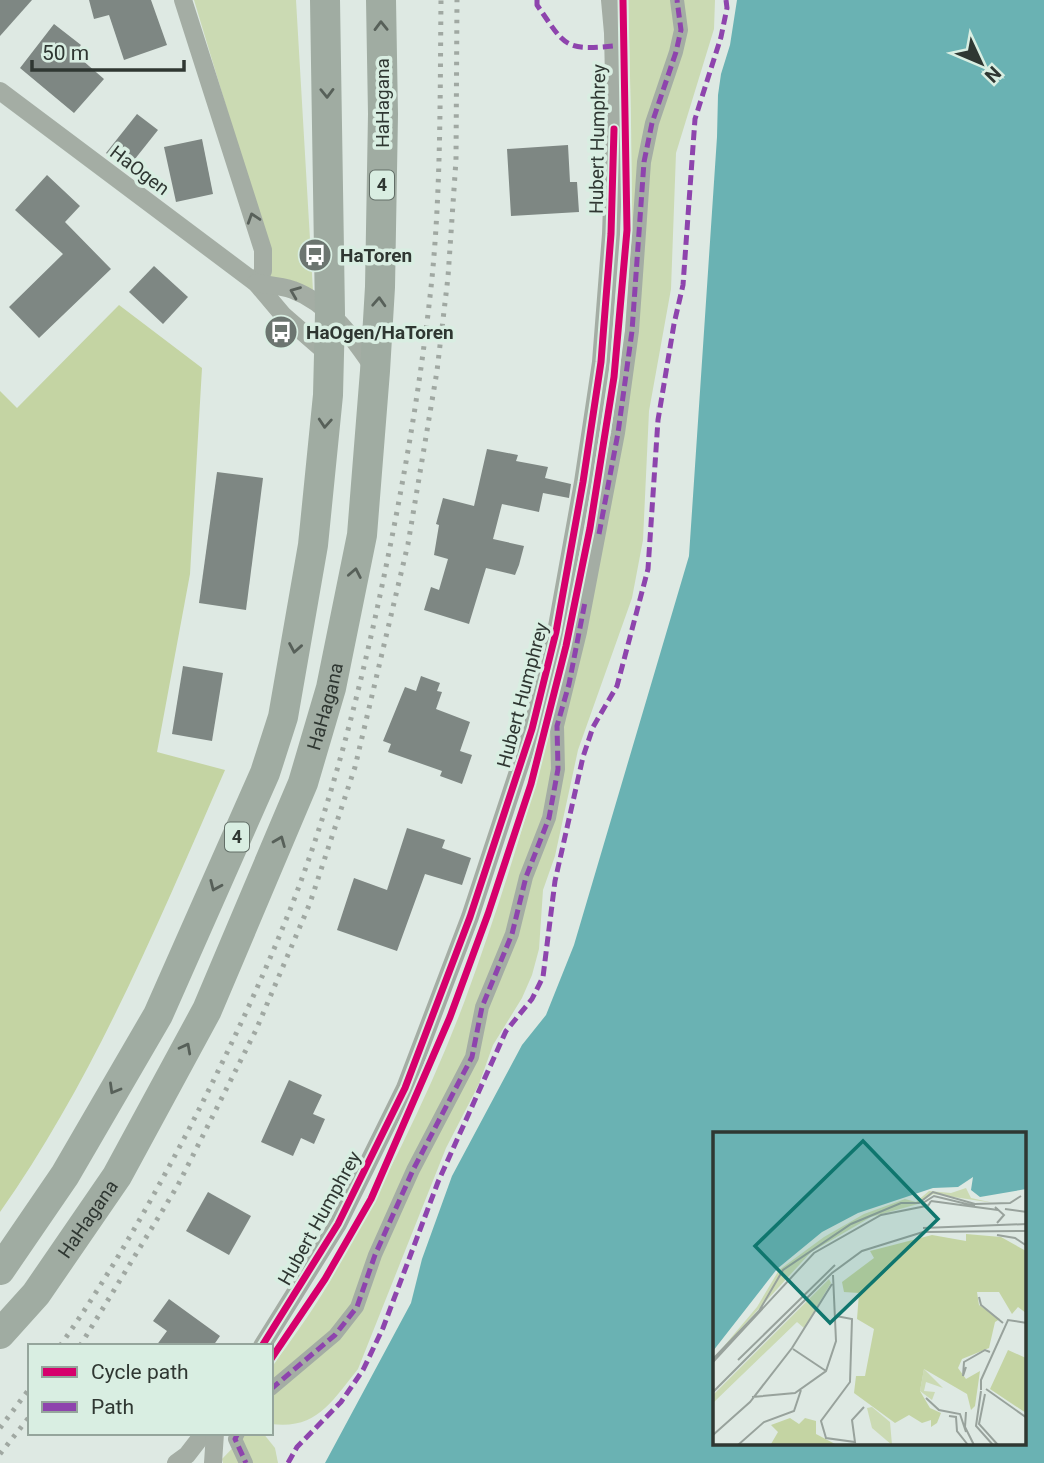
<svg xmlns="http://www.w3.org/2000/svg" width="1044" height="1463" font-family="Roboto,sans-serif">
  <rect width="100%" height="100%" fill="#dee9e3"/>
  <!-- green -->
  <g fill="#cbdab3">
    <polygon points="194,0 296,0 313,291 264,279 272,259"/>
    <path d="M628 0H715L714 29 676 153 671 289 649 411 643 540 632 598 578 750 555 856 543 890 539 949 532 975 522 998 493 1045 479 1084 446 1148 358 1369C332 1401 317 1430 271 1424 271 1409 268 1384 271 1371 273 1363 282 1353 287 1346 303 1323 319 1301 332 1277 382 1188 429 1096 465 1000 540 794 599 570 623 352 636 235 631 117 628 0Z"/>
    <polygon points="247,1433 263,1433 275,1448 278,1463 223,1463 222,1459"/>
  </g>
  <!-- forest -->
  <path fill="#c4d4a3" d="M119 305 202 368 190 574 157 752 225 770C159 921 95 1077 0 1212V391L17 408Z"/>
  <!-- water -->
  <path fill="#6ab2b3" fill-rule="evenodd" d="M737 0H1044V1463H325L411 1303 422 1259 452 1176 522 1045 546 1015 574 945 689 556 717 137 718 95 721 74 730 45ZM715 1134H1025V1444H715Z"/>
  <!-- building -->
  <g fill="#7e8783">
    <polygon points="0,0 32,0 0,36"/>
    <polygon points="89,0 151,0 167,45 124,60 109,15 94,19"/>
    <polygon points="54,24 81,45 74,53 104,79 74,113 20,68"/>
    <polygon points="137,114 158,130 127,169 106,153"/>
    <polygon points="202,139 213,194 176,202 164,147"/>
    <polygon points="568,145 570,182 577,182 579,212 511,216 507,149"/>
    <polygon points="47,175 80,206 65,222 111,269 39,338 9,307 63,254 15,210"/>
    <polygon points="154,266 188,297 163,324 129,292"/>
    <polygon points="487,449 518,455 516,461 548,467 545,478 571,484 569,498 543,493 539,512 502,504 493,539 524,546 519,565 515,575 486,568 469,624 424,610 431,587 439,590 448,559 434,555 439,525 436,524 443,498 474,506"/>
    <polygon points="217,472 263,478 246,610 199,603"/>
    <polygon points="183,666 223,673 212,741 172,734"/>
    <polygon points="421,676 440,683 437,691 442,692 436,709 470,722 460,751 472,755 462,784 440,776 442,771 388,752 391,744 383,741 405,687 416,691"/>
    <polygon points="407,828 445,840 442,848 471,858 462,885 425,874 397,951 337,930 354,878 387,890"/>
    <polygon points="289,1080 322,1095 313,1114 325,1119 314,1144 301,1138 293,1156 261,1142"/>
    <polygon points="208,1192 251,1216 229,1255 186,1231"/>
    <polygon points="169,1299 220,1336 213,1346 156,1346 167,1331 153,1321"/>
  </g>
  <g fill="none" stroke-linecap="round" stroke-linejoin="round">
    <!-- pedestrian -->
    <g stroke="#a4ada4" stroke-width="14">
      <polyline points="271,1389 335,1335 357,1307 375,1255 413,1170 472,1057 482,1007 512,934 526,877 549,818 558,769 557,726 580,632 618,433 632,331 644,162 652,123 676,52 681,30 677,0"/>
      <polyline points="238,1433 235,1439 246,1463"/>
    </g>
    <!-- minor -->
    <g stroke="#a4ada4" stroke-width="18">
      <polyline points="183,0 263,250 263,271 256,283"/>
      <polyline points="0,91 256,283 283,315 329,355"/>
      <path d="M256 283C268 285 281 286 293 290 329 303 355 340 375 370"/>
      <polyline points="262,1346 338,1224 405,1088 470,917 532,729 556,632 583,482 601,362 611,234 615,124 613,33 610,0"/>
      <polyline points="176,1463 187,1455 204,1433"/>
      <polyline points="213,1463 215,1433"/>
    </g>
    <!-- trunk -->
    <g stroke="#a0aca2" stroke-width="30">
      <polyline points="0,1270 65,1175 158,1015 265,773 283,717 313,545 328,395 330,314 325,0"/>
      <path id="s1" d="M0 1334 36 1294 117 1176 207 1010 303 783 331 688 362 535 375 371 380 287 383 114 381 0"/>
    </g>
    <!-- rail -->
    <g stroke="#a0a8a2" stroke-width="5" stroke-dasharray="3.5 7" stroke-linecap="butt">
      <path d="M60 1346C108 1278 149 1205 188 1131 227 1055 264 977 295 897 329 808 353 716 374 623 399 509 420 394 432 278 441 186 440 93 441 0"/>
      <polyline points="80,1346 178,1185 256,1030 310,903 355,767 408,544 437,371 448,277 456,160 457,0"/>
      <polyline points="0,1428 30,1388"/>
      <polyline points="0,1454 30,1416"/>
    </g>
    <!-- quiet -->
    <g stroke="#8e44ad" stroke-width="5" stroke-dasharray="10 5" stroke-linecap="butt">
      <path d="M537 0V5C565 45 563 51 613 46"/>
      <polyline points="599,534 618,433 632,331 644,162 652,123 676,52 681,30 677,0"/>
      <polyline points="271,1389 335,1335 357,1307 375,1255 413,1170 472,1057 482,1007 512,934 526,877 549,818 558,769 557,726 569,684 585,602"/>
      <polyline points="238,1433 235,1439 246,1463"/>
      <polyline points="288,1463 297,1447 341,1402 363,1370 383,1328 438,1182 506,1031 532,999 543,977 555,881 583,757 593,727 617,686 648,569 658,420 674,324 683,285 695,119 721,37 727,8 726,0"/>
    </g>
    <defs>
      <g id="cycleway">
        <polyline points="262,1346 338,1224 405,1088 470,917 532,729 556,632 583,482 601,362 611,234 614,129"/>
        <polyline points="271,1359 325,1279 371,1199 450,1017 488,914 531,784 566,646 590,528 614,377 627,230 623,0"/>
      </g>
    </defs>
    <!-- cycleway casing -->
    <use href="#cycleway" stroke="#d9eee2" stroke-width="11"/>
    <!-- cycleway -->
    <use href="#cycleway" stroke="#d6006c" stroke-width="7"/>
  </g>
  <!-- one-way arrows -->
  <defs><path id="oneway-chevron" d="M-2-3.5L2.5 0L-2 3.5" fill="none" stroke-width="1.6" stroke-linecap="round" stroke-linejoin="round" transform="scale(1.75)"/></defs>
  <g stroke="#576059">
    <use href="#oneway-chevron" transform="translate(381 26) rotate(-91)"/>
    <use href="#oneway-chevron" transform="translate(327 93) rotate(89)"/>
    <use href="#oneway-chevron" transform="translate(379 302) rotate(-87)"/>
    <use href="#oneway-chevron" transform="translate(325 423) rotate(94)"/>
    <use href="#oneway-chevron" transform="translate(355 573) rotate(-79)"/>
    <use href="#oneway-chevron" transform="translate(295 648) rotate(100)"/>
    <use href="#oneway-chevron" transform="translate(280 841) rotate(-68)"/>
    <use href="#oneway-chevron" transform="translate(215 886) rotate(114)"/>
    <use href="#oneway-chevron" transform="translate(186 1048) rotate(-62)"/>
    <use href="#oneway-chevron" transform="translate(114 1089) rotate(120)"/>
  </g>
  <g stroke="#58605a">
    <use href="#oneway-chevron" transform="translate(253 218) rotate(-108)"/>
    <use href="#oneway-chevron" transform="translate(295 292) rotate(-158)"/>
  </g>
  <!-- icons -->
  <defs>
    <symbol id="bus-disc" viewBox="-11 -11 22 22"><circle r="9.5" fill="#6c7570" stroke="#d9eee2"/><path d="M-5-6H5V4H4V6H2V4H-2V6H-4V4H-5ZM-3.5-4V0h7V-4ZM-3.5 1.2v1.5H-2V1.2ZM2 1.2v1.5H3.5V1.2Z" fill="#fff"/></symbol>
  </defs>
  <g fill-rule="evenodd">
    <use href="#bus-disc" x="296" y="236" width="38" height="38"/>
    <use href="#bus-disc" x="262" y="313" width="38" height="38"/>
  </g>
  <g text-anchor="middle" stroke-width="7" stroke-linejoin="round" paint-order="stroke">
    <!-- shield labels -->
    <g fill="#d9eee2" stroke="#626e67" stroke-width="2">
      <rect x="370" y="170.5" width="24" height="29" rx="5"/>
      <rect x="225" y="822.5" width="24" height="29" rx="5"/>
    </g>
    <g font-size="18" font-weight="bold" fill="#2f3732">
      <text x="382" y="191">4</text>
      <text x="237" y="843">4</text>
    </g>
    <!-- street labels -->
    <g font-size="19" fill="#2f3732" stroke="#d9eee2">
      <text transform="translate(382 103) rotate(-90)" y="7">HaHagana</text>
      <text transform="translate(597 139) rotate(-89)" y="7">Hubert Humphrey</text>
      <text transform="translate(140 170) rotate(37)" y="7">HaOgen</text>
      <text transform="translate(522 695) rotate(-75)" y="7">Hubert Humphrey</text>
      <text dy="7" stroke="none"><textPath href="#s1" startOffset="712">HaHagana</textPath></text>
      <text transform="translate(319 1218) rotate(-61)" y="7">Hubert Humphrey</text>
      <text dy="7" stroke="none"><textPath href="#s1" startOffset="145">HaHagana</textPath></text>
    </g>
    <!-- poi labels -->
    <g font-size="19" font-weight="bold" fill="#2f3732" stroke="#d9eee2" text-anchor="start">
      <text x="340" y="262">HaToren</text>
      <text x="306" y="339">HaOgen/HaToren</text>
    </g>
  </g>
  <!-- overview -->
  <g transform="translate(713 1132)">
    <rect width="313" height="313" fill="#dee9e3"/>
    <path d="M253 56 258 66 281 71 220 62 205 72 158 85 98 120 0 227 44 175 66 138 111 105 151 82 192 67 203 70 216 59 238 61ZM116 147 118 151 91 196 84 190 0 271V263ZM211 237 230 256 213 250 211 259 222 260 219 268 207 259ZM159 275 177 290 179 313 159 296 154 276Z" fill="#cbdab3"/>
    <path d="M253 102 288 105 313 119V181L305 175 299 182 286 160H264L266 173 287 187 282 190 276 216 249 227 245 236 253 247 267 239 262 274 258 278 254 262 211 237 207 259 217 276 228 281 224 291 218 295V288L209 291 196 283 182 291 141 261 143 244H152L161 197 144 187 146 161 131 160 129 150 161 126 157 119 219 103 253 109ZM295 218 313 226V281L277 257ZM77 286 86 292 92 286 103 289V302L124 313 58 312 65 300 58 293Z" fill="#c4d4a3"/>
    <path d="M0 1H313V57L267 65 258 58 260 45 245 55 220 56 145 81 109 100 64 137 0 219Z" fill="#6ab2b3"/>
    <path fill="none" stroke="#98a29c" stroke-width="2" d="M218 69 215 74 210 71 221 64 262 74M218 69 285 78M282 75 291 83 284 91M292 77 314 80M210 96 314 92M284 103 302 106 314 114M266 165 268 173 290 191M123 184 139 187 137 250 108 289 113 306 142 310 139 288 151 275M80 217 113 239M0 227 46 179 70 138 138 92 188 71H206L220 60 262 72 297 71 308 64M25 228 122 133M0 230 101 121 168 83 213 74M253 235 250 244 251 230 272 218 277 220M273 257 314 286M268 258V248L295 188 314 191M268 259 263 294 280 313M0 260 119 141 149 119 210 100 314 99M272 262 266 292 285 313M39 265 82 261 113 239 123 209 120 143M213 266 226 278 247 282 253 300M253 280 252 295 261 313M236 284 243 285 244 299 255 313M0 303 37 270 79 216 119 152M25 313 51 290 81 279 88 258"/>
    <path fill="#0f766e" fill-opacity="0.15" stroke="#0f766e" stroke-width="3.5" d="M150 9 225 87 117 191 42 114Z"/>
    <rect width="313" height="313" fill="none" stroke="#2f3732" stroke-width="3.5"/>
  </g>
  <!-- legend -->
  <rect x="28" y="1344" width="245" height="91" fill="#d9eee2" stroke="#95a59c" stroke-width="2"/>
  <rect x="42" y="1367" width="35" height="10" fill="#d6006c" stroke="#95a59c" stroke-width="2"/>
  <text x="91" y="1379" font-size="21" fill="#2f3732">Cycle path</text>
  <rect x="42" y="1402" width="35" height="10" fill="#8e44ad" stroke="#95a59c" stroke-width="2"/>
  <text x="91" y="1414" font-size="21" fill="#2f3732">Path</text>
  <!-- north arrow -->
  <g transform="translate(981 63) rotate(134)" stroke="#d9eee2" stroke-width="5" paint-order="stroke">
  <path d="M0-5L12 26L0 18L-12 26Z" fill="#2f3732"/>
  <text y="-10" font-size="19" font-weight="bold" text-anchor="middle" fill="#2f3732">N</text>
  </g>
  <!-- scale -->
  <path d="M32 60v10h152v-10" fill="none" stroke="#2f3732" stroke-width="3.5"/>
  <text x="42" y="60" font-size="21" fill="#2f3732" stroke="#d9eee2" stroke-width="5" paint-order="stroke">50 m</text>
</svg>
